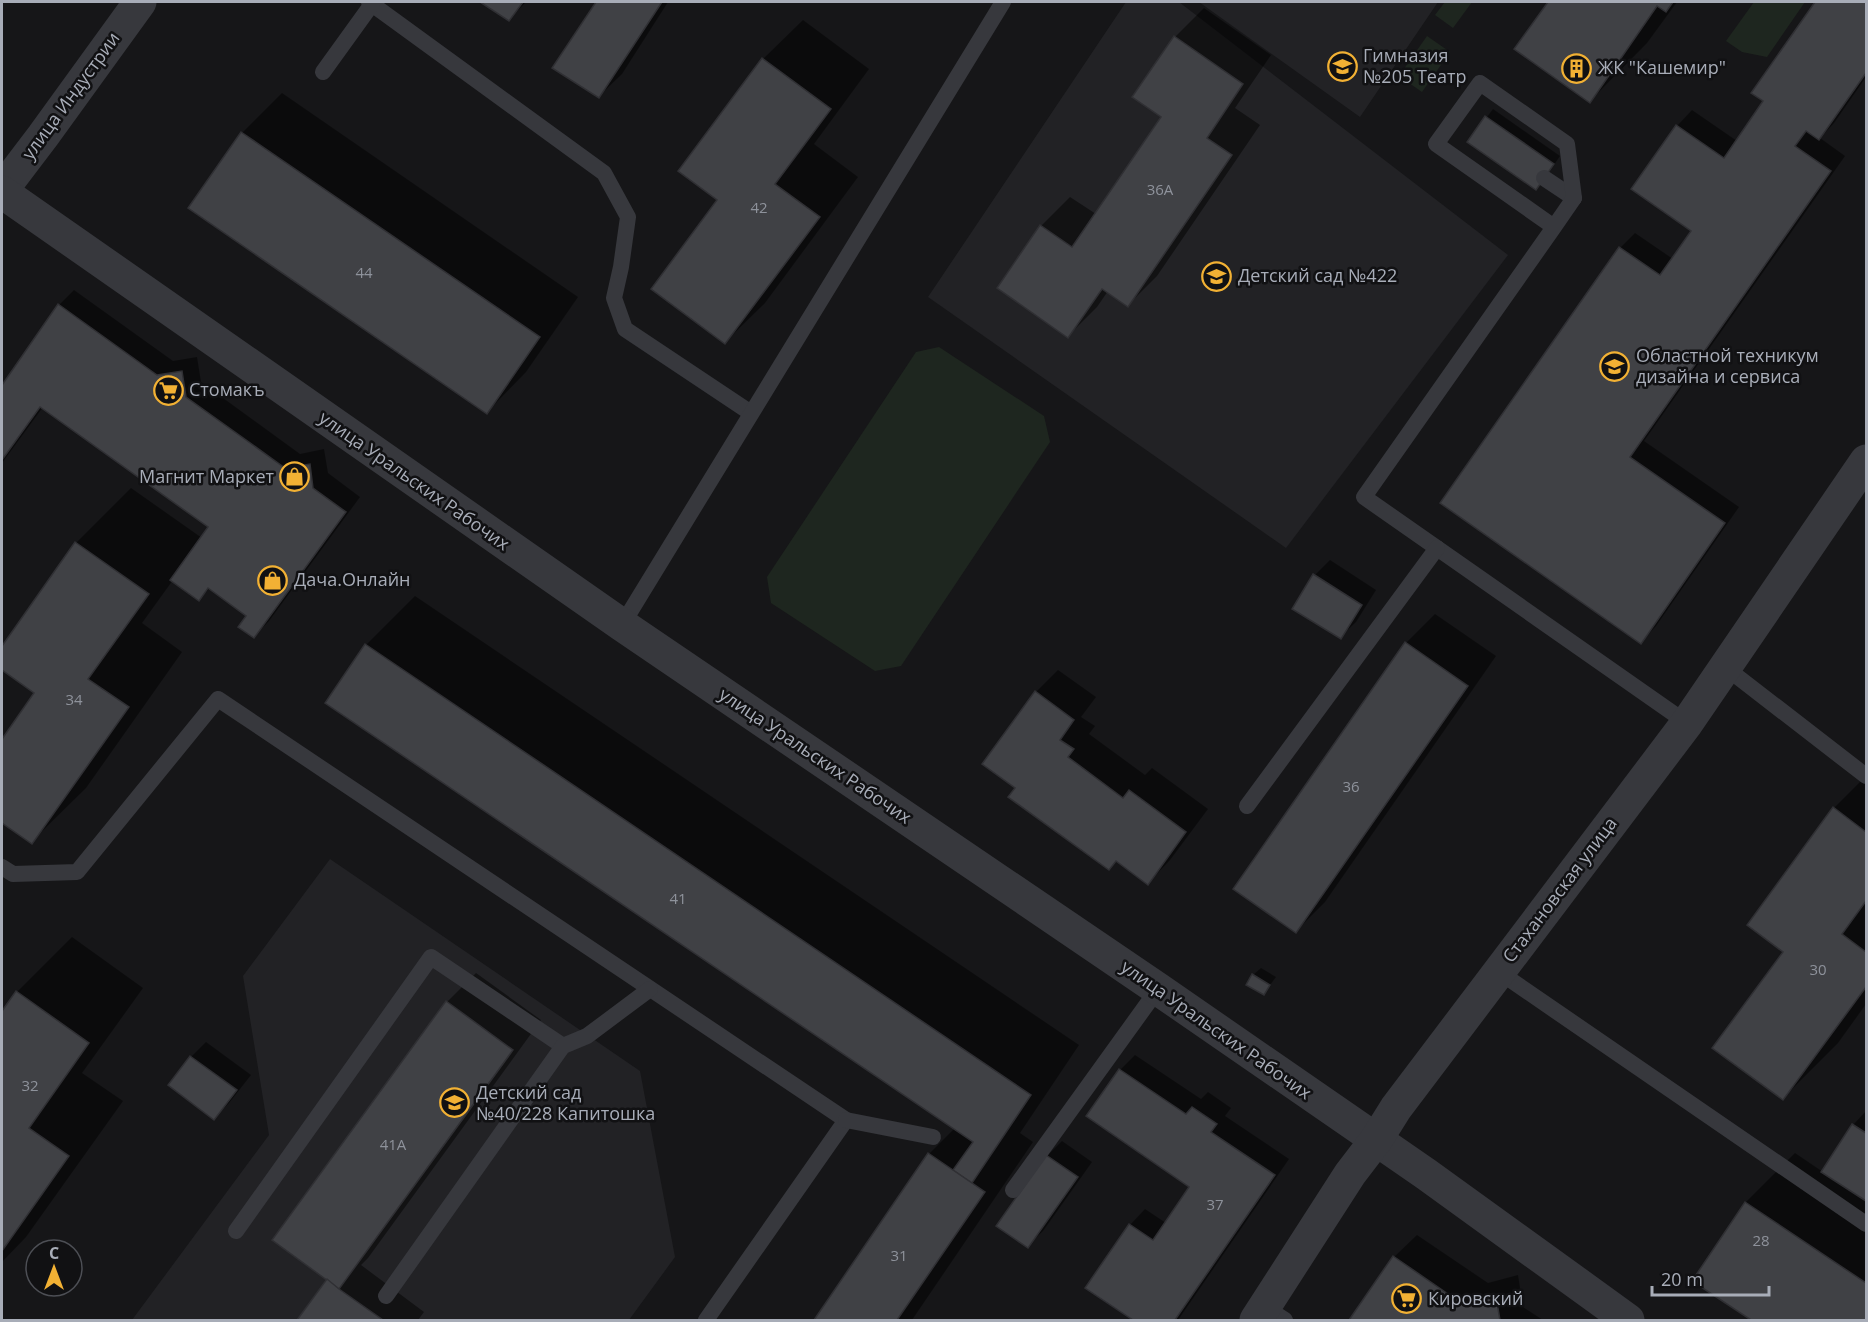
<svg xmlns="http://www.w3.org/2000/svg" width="1868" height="1322" font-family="'Open Sans',sans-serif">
  <rect width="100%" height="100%" fill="#161618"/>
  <!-- built -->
  <g fill="#222225">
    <polygon points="1126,2 1179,2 1508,255 1286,548 928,297"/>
    <polygon points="1199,2 1438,2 1360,117"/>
    <polygon points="330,859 640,1071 675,1257 629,1320 132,1320 269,1135 243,976"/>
  </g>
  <!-- green -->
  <g fill="#1e261f">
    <polygon points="1445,2 1472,2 1453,28 1435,15"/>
    <polygon points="1754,2 1805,2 1767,57 1742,52 1726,41"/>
    <polygon points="1427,36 1450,52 1422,92 1399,76"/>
    <polygon points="939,347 1044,416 1050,442 901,666 875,671 771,603 767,577 916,352"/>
  </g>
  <!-- shadow -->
  <g fill="#0007">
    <polygon points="483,2 526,2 509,19"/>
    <polygon points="597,2 668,2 622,74 599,96 554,67"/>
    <polygon points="1549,2 1677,2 1647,43 1590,101 1516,49"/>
    <polygon points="1817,2 1866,2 1866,77 1834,123 1820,138 1845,156 1644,441 1739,507 1656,626 1641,642 1442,503 1620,248 1635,233 1673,259 1693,231 1633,189 1677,126 1692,110 1737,141 1765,101 1753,93"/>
    <polygon points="1204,8 1271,55 1235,108 1260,125 1157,276 1128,305 1108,291 1097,307 1068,336 999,288 1041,226 1070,197 1096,214 1163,116 1175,37"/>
    <polygon points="803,20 869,69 814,144 858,177 765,303 725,342 719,200 763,59"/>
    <polygon points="282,93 578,297 526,372 487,412 190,208 242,133"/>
    <polygon points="1493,109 1560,156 1543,181 1469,141"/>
    <polygon points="74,290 173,361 197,357 201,382 300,454 324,449 328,473 360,497 269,621 254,636 248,615 210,588 199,599 173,580 142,623 182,652 86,788 31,842 2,821 2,741 36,693 2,669 2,649 76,543 131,488 202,538 210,527 43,407 2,463 2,387 59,305"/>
    <polygon points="1330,560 1376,590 1356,622 1340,637 1315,575"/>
    <polygon points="415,596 1079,1045 1020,1133 1033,1142 912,1320 816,1320 929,1154 955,1128 366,645"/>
    <polygon points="1435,614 1496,656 1325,902 1296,931 1406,643"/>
    <polygon points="1058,670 1096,697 1081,717 1095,726 1089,734 1145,775 1152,768 1208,809 1170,860 1148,883 1117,860 1109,868 1017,787 1036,692"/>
    <polygon points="1866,776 1866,1004 1838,1043 1783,1098 1785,952 1834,808"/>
    <polygon points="72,937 143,988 82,1073 123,1101 26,1237 2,1262 2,1014 17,992"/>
    <polygon points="1261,968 1276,977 1264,993 1253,975"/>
    <polygon points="476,973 541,1020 368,1258 361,1265 424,1312 418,1320 299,1320 329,1279 447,1002"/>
    <polygon points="206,1042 251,1075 229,1103 214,1118 191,1057"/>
    <polygon points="1135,1055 1201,1099 1208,1092 1231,1108 1225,1116 1289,1159 1178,1320 1135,1320 1087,1288 1130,1225 1145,1209 1166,1223 1191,1186 1120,1070"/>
    <polygon points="1866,1111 1866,1320 1753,1320 1694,1280 1746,1202 1795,1153 1823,1172 1853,1125"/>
    <polygon points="1062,1141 1092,1162 1043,1231 1027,1246 1047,1156"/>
    <polygon points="1417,1235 1488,1283 1518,1275 1523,1307 1543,1320 1350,1320 1394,1257"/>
  </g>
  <!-- building -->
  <g fill="#404145" stroke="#303034" stroke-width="1.5">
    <polygon points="480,2 523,2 509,21"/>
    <polygon points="596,2 662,2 599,98 552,68"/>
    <polygon points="1548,2 1673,2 1666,12 1657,6 1590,103 1514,49"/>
    <polygon points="1815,2 1866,2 1866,73 1819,140 1806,131 1795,146 1831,171 1630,457 1725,523 1641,644 1440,503 1619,247 1660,275 1691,231 1631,189 1676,125 1724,158 1763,101 1751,93"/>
    <polygon points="1174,36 1243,84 1207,138 1232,155 1128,307 1102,289 1068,338 997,288 1040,225 1072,247 1161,117 1132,97"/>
    <polygon points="762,58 831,109 775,184 820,217 725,344 651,289 717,200 678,171"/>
    <polygon points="1485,116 1554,164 1536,190 1467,142"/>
    <polygon points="241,132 540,337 487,414 188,208"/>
    <polygon points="58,304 157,375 182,371 186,397 285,468 310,464 313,488 346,512 254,638 238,627 246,616 208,588 199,601 170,580 208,527 40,407 2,460 2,385"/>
    <polygon points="75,542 149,594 88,679 129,707 32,844 2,823 2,739 34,693 2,670 2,646"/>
    <polygon points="1313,574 1362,605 1341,639 1292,609"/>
    <polygon points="1405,642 1468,686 1296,933 1233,889"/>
    <polygon points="365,644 1031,1095 972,1183 953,1170 973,1142 325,703"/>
    <polygon points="1035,691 1074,720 1060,740 1074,749 1068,757 1123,798 1129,790 1186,832 1148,885 1116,861 1109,870 1008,797 1015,788 982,764"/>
    <polygon points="1833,807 1866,832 1866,901 1842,934 1866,952 1866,987 1783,1100 1712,1048 1783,952 1747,925"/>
    <polygon points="1252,974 1270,985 1264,995 1246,985"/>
    <polygon points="16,991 89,1043 29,1128 69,1156 2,1251 2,1011"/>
    <polygon points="446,1001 513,1050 339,1289 272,1240"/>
    <polygon points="190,1056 237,1090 214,1120 168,1085"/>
    <polygon points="1119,1069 1186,1114 1192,1107 1217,1124 1211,1132 1275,1175 1175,1320 1133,1320 1085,1288 1129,1224 1153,1240 1189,1187 1086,1116"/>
    <polygon points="1852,1124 1866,1133 1866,1201 1821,1172"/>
    <polygon points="928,1153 985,1192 897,1320 814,1320"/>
    <polygon points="1046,1155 1078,1177 1028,1248 996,1226"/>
    <polygon points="1745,1202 1866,1283 1866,1320 1751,1320 1692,1281"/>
    <polygon points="1393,1256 1464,1305 1496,1297 1500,1320 1349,1320"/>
    <polygon points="327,1279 339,1289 383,1320 297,1320"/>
  </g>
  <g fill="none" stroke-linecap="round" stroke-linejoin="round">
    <!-- lane -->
    <g stroke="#37383d" stroke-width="16">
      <polyline points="369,2 604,173 628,217 621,267 614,298 625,329 751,413"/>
      <polyline points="323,72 372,4"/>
      <polyline points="1544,178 1574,198"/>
      <polyline points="1554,227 1436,144 1480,83 1567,144 1574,198 1554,227 1364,497 1687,723"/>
      <polyline points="622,625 1003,2"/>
      <polyline points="1725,667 1866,776"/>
      <polyline points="1247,806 1437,548"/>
      <polyline points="2,867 13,874 77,872 218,699 846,1120 706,1320"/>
      <polyline points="1499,972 1866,1224"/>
      <polyline points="846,1120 933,1137"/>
      <polyline points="1013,1190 1158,989"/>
      <polyline points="236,1231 431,957 563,1046"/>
      <polyline points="386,1296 563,1046 587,1036 650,989"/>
      <polyline points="1265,1307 1285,1320"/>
    </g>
    <!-- street -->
    <g stroke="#37383d" stroke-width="33">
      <polyline points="2,190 43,136 140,2"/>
      <polyline points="2,192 622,625 1158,989 1426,1174 1628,1320"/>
      <polyline points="1256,1320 1350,1174 1376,1140 1396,1108 1687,723 1866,461"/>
    </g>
  </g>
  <!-- icons -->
  <defs>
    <symbol id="school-ring" viewBox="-11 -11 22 22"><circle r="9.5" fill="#111113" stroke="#f2b134" stroke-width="1.5"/><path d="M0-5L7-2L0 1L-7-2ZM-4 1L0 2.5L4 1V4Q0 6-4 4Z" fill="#f2b134"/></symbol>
    <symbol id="building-ring" viewBox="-11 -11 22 22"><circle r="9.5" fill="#111113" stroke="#f2b134" stroke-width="1.5"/><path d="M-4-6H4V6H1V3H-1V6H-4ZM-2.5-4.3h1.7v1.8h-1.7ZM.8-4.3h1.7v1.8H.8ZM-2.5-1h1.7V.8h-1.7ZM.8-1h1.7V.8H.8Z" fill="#f2b134"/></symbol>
    <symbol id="university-ring" viewBox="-11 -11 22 22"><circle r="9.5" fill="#111113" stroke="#f2b134" stroke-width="1.5"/><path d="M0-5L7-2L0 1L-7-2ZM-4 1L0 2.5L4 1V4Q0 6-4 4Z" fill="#f2b134"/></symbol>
    <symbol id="supermarket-ring" viewBox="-11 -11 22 22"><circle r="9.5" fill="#111113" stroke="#f2b134" stroke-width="1.5"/><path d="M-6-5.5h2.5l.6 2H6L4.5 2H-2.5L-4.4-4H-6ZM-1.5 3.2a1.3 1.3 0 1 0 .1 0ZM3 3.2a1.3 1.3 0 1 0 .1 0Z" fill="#f2b134"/></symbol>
    <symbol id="shop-ring" viewBox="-11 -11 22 22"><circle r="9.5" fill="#111113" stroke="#f2b134" stroke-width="1.5"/><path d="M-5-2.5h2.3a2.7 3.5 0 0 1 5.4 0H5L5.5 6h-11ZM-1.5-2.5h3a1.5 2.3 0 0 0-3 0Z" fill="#f2b134"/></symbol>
  </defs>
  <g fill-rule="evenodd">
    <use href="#school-ring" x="1326" y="50" width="33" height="33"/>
    <use href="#building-ring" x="1560" y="52" width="33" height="33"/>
    <use href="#school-ring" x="1200" y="260" width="33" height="33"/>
    <use href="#university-ring" x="1598" y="350" width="33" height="33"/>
    <use href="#supermarket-ring" x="152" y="374" width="33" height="33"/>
    <use href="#shop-ring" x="278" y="460" width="33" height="33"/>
    <use href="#shop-ring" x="256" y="564" width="33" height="33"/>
    <use href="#school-ring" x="438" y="1086" width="33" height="33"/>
    <use href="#supermarket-ring" x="1390" y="1282" width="33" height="33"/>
  </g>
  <g text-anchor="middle" stroke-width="5" stroke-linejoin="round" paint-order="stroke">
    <!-- number labels -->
    <g font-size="15" fill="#8e929b">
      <text x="1160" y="195">36А</text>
      <text x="759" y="213">42</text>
      <text x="364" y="278">44</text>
      <text x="74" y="705">34</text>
      <text x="1351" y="792">36</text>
      <text x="678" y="904">41</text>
      <text x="1818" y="975">30</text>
      <text x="30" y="1091">32</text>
      <text x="393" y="1150">41А</text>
      <text x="1215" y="1210">37</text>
      <text x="1761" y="1246">28</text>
      <text x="899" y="1261">31</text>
    </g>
    <!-- poi labels -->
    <g font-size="18" fill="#a8adb8" stroke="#111113" text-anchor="start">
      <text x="1363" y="62">Гимназия<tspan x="1363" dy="21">№205 Театр</tspan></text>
      <text x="1598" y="74">ЖК "Кашемир"</text>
      <text x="1238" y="282">Детский сад №422</text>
      <text x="1636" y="362">Областной техникум<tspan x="1636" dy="21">дизайна и сервиса</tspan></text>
      <text x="189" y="396">Стомакъ</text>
      <text x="274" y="483" text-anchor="end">Магнит Маркет</text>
      <text x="294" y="586">Дача.Онлайн</text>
      <text x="476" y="1099">Детский сад<tspan x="476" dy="21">№40/228 Капитошка</tspan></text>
      <text x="1428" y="1305">Кировский</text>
    </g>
    <!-- street labels -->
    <g font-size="18" fill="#a8adb8" stroke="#111113">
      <text transform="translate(71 96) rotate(-54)" y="6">улица Индустрии</text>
      <text transform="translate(414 481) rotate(35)" y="6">улица Уральских Рабочих</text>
      <text transform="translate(815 756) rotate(34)" y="6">улица Уральских Рабочих</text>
      <text transform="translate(1560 890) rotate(-53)" y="6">Стахановская улица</text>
      <text transform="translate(1216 1030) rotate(35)" y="6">улица Уральских Рабочих</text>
    </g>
  </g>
  <!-- border -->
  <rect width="1868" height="1322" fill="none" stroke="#a8adb8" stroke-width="6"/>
  <!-- north arrow -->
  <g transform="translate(54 1268)"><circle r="28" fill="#111113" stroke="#4d4f55" stroke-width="1.5"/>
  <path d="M0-4.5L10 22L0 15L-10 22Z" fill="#f2b134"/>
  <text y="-9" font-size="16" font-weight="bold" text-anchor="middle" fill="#a8adb8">С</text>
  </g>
  <!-- scale -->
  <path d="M1652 1286v9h117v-9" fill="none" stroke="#a8adb8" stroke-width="3"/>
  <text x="1661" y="1286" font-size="18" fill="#a8adb8" stroke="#111113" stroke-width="4.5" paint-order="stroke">20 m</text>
</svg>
